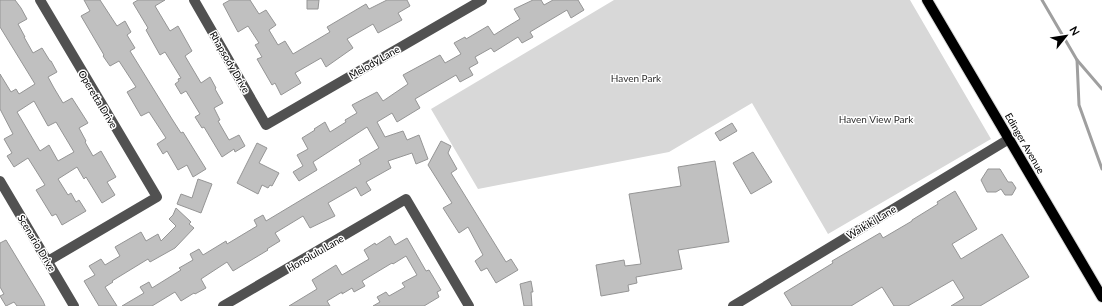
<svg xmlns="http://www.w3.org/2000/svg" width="1102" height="306" font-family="Lato,sans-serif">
  <rect width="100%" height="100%" fill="#fff"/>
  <!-- green -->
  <polygon fill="#d8d8d8" points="614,0 910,0 991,139 828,234 752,103 669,152 478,189 431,109"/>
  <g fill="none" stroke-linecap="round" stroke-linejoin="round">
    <!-- stream -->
    <g stroke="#9f9f9f" stroke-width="3">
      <polyline points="1042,0 1077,60 1102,89"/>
      <polyline points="1077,60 1079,105 1102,169"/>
    </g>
  </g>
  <!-- building -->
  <g fill="#c0c0c0" stroke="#959595" fill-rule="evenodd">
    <path d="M0 0H15L21 8 27 19 18 24 25 37H24L33 53 42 48 50 61H51L57 72 48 77 54 88 63 103 72 98 88 123 79 128 86 141 85 142 93 156 101 151 116 177 107 182 115 195 102 203 86 177 84 179 77 167 58 179 68 195 71 193 76 202 79 200 86 211 62 225 56 214 52 216 36 190 45 185 28 158 14 167 7 156 12 153 4 139 13 134 0 109V74L11 92 16 89 19 94 35 84 0 27ZM34 101 48 126 56 122 74 152 58 161 49 145 40 151 17 112Z"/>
    <polygon points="84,0 100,0 117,26 125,21 131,32 127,35 135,48 130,51 172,119 181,133 183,132 206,169 193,177 187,165 178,170 167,151 163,154 157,144 166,138 149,112 141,116 127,92 136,87 119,61 110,66 103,56 104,55 81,16 90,11"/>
    <polygon points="138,0 165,0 155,6 170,31 178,26 192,51 185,56 201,83 210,77 216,88 215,89 223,103 214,108 220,120 218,121 229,140 239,135 245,146 235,152 234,149 222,157 204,127 202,128 195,117 200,114 186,91 181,94 175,84 179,81 178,79 181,78 165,52 160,55 146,30 148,28 133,3"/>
    <polygon points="230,0 250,0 259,14 266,10 276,25 269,30 278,45 285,41 293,54 330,32 327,27 366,4 369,9 387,0 407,0 410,6 398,13 402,20 378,33 373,24 347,39 353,48 326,67 321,58 295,73 301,83 281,95 275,83 272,85 257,59 262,57 255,45 259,43 248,26 238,32 232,21 223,4"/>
    <polygon points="307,0 319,0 318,9 307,9"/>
    <polygon points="533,0 541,0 544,5 553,0 578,0 584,10 571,18 567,10 530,32 533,37 522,43 518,37 494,52 491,48 475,57 478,63 469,68 473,75 460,82 456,75 415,99 420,108 397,122 392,113 377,122 385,137 403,131 407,140 419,135 428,159 416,164 412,153 388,161 391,168 366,182 371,190 361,196 356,187 328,203 335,216 310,228 303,216 275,233 280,241 267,249 268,250 233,271 227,262 201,279 206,288 195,294 194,293 181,301 175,292 152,306 122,306 144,293 140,287 149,282 152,288 181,270 179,268 193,260 190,254 199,249 203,255 226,241 227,244 257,226 254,220 263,215 266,221 361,164 359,160 379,148 367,127 313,162 317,170 299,181 293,172 303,166 297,155 308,149 302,138 315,130 314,129 325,122 330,132 346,122 345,120 357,113 352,105 377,92 383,101 408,84 403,75 440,55 445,63 461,54 454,43 465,37 466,39 488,26 494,35 505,28 520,19 514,9"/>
    <polygon points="732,123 737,131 720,141 715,133"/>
    <polygon points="441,141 451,146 448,153 457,169 451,173 506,262 511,259 518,270 496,283 487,268 481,271 475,261 483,255 468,227 459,233 443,208 452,203 428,165"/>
    <polygon points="257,143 267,148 259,163 279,173 272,186 270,185 268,188 262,185 258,194 237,183"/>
    <polygon points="753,152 772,182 751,194 733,163"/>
    <polygon points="715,161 729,242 678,250 682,269 636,277 637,283 628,285 629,291 601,296 596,265 624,260 625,266 641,264 629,194 681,186 678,167"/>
    <polygon points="988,169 1000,169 1008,182 1012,182 1016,188 1012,195 1005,195 1001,189 996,192 987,192 981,180"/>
    <polygon points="198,179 212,184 201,213 177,204 181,194 192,198"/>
    <polygon points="955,191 977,229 952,244 961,259 1002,234 1029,277 980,306 951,306 964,298 953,280 908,306 894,306 882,287 851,306 792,306 784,293 833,263 832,261 880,233 883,238 912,221 912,220 938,204 937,202"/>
    <polygon points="176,208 191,222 189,224 194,228 175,248 150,262 148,259 112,281 113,282 105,287 117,306 99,306 84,281 95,275 89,266 101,259 105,265 120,256 115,247 141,232 146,241 158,234 161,241 176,226 169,219 173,215"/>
    <polygon points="390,236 395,245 407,238 426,271 429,270 441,290 437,292 439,297 424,306 373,306 380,302 377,297 386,292 389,296 405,287 402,283 417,275 406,256 393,264 392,263 362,281 365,286 354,292 352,288 342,294 342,292 327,301 330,306 289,306 317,289 312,280 336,265 342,275 369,259 364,250 375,243 376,245"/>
    <polygon points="6,240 43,301 45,306 17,306 14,302 6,306 0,296 4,294 0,287 0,243"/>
    <polygon points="531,281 533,292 531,292 532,306 524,306 520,284"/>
  </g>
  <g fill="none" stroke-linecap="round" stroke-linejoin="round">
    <defs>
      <polyline id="major" points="927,0 1102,297"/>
    </defs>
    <!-- major casing -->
    <use href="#major" stroke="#dbdbdb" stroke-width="12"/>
    <!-- minor -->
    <g stroke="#515151" stroke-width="10">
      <polyline points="40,0 157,197 48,261"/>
      <polyline points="194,0 266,125 482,0"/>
      <polyline points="0,181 74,306"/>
      <polyline points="223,306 406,199 469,306"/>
      <polyline points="733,306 1009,139"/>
    </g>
    <!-- major -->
    <use href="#major" stroke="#000" stroke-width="10"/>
  </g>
  <g text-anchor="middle" stroke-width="3" stroke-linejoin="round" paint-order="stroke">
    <!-- street labels -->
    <g font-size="10" fill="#000" stroke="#fff">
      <text transform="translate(230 62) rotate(60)" y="4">Rhapsody Drive</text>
      <text transform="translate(374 62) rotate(-30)" y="4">Melody Lane</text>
      <text transform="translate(98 99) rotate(59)" y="4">Operetta Drive</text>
      <text transform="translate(1025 143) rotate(60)" y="4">Edinger Avenue</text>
      <text transform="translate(871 222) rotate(-31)" y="4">Waikiki Lane</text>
      <text transform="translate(37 243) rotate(59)" y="4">Scenario Drive</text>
      <text transform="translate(315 253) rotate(-30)" y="4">Honolulu Lane</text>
    </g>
    <!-- park labels -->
    <g font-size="10" fill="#2f2f2f" stroke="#fff">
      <text x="636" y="82">Haven Park</text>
      <text x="876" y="123">Haven View Park</text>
    </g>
  </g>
  <!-- north arrow -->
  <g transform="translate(1066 36) rotate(60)" stroke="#ffffff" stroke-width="3" paint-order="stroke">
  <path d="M0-3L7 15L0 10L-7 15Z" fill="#000000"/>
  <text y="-6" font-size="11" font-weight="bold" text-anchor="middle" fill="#000000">N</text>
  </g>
</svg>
